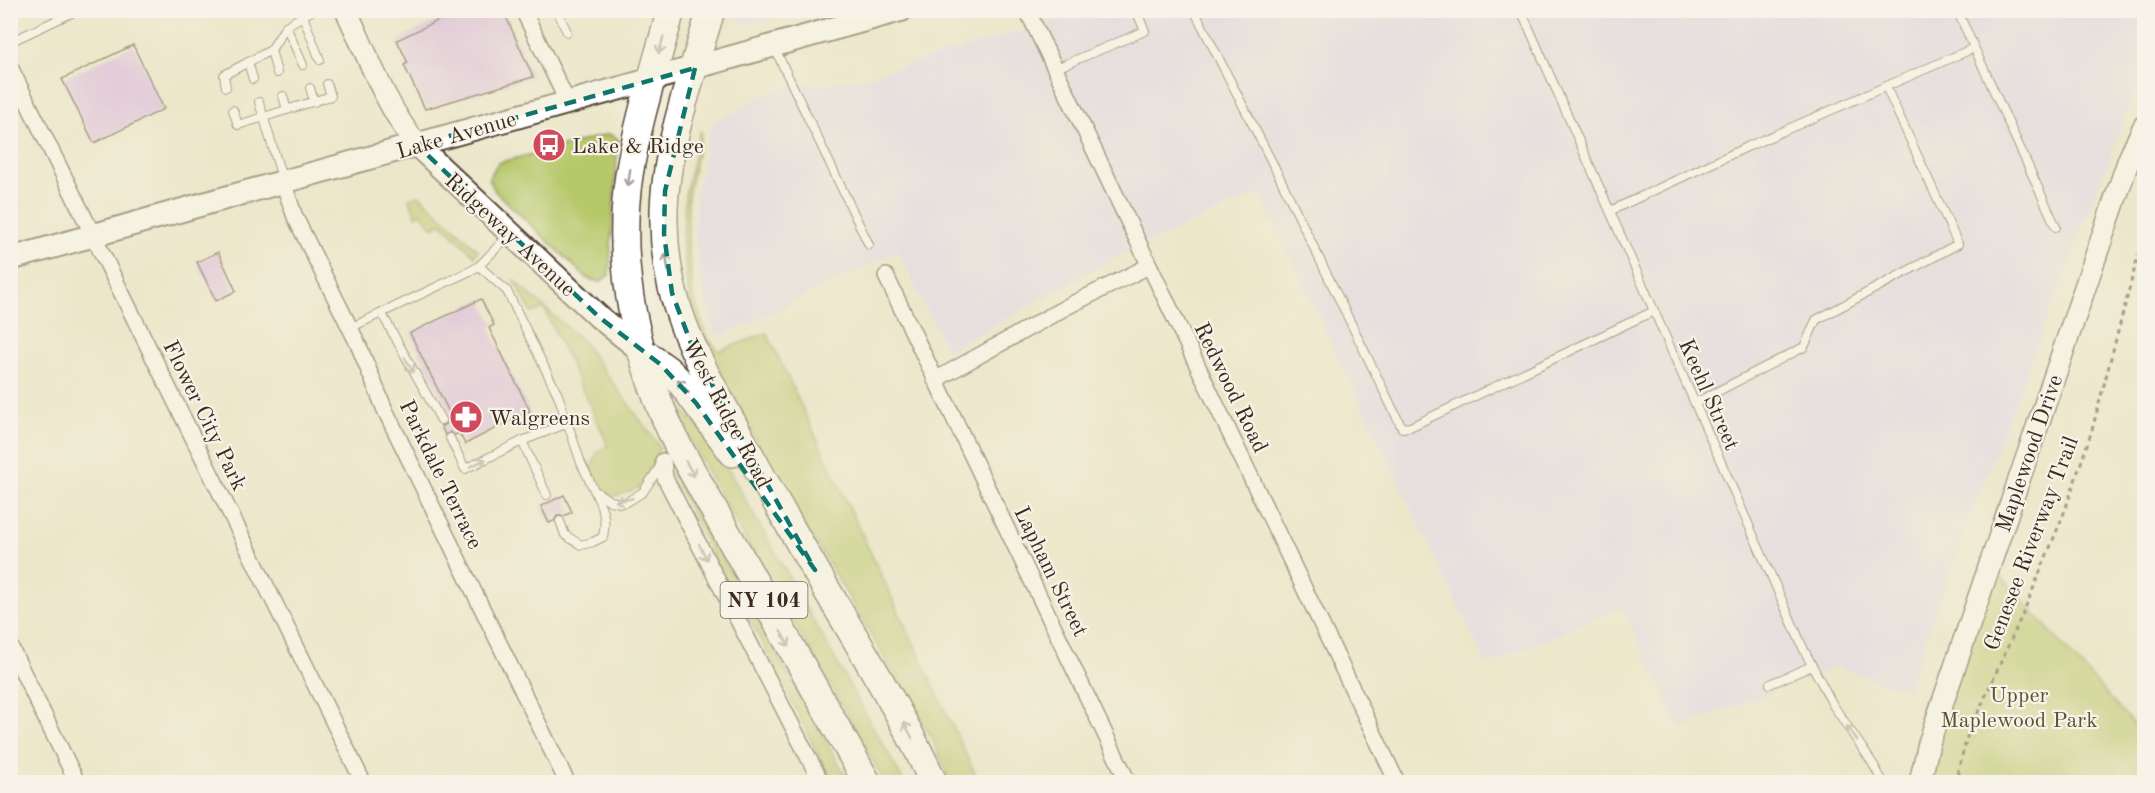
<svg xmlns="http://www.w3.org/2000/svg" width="2155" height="793" font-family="'Old Standard TT',serif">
  <rect width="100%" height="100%" fill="#f7f3e8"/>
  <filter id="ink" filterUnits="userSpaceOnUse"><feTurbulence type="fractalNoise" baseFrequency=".0167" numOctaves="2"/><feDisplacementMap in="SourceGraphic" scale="12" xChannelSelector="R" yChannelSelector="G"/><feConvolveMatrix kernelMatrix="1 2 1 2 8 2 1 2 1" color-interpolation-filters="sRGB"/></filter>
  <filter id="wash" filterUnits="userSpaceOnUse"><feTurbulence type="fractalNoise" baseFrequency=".008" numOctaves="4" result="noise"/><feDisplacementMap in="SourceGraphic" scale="24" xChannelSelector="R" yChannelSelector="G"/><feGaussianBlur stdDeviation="1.35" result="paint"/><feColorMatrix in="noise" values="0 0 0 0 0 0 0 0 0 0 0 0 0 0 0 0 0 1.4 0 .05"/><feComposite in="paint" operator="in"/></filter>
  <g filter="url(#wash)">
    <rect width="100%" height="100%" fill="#ece7cb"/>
    <!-- built -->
    <g fill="#dbd6f7">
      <polygon points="739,11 739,10 800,11 753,24 744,23 737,19"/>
      <polygon points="1088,11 2144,11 2144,78 2134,94 1956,555 1907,691 1836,667 1680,728 1622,607 1487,665 1259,193 1119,256 947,351 898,251 723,336 715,333 704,294 695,234 696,195 711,124 775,89 859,79"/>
    </g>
    <!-- green -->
    <g fill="#b7c86b" stroke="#797944" stroke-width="1.5">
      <polygon points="700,131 702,132 688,196 688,246 693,295 706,336 719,351 767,333 979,782 950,782 933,740 828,562 782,489 697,329 689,296 683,246 685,195"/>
      <polygon points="609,134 618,139 609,275 600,282 588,279 495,191 489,178 498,163"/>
      <polygon points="419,195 478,250 475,256 441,223 433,228 421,213 416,216 409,198"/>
      <polygon points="513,279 583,342 660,447 648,474 639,488 613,497 603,492 591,468 598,452 607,446 605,438 544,308 532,313"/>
      <path d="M665 390 701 430 728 469 904 782H884C815 650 731 525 665 390Z"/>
      <polygon points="674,472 849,782 832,782 740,599 733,597 672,473"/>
      <polygon points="1990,564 2144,736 2144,782 1921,782"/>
    </g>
    <g id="blocks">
      <!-- building -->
      <g fill="#d6aaec">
        <polygon points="460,10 503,10 533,77 425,109 404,65 408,63 397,40"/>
        <polygon points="133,45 164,109 94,143 62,79"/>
        <polygon points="218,252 236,291 216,301 197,262"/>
        <polygon points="481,299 494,325 489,328 530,411 465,444 459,433 455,435 450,432 445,435 441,426 446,424 447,418 451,416 410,333"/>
        <polygon points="564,495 572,512 564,516 557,516 554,521 549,523 541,506"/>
      </g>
    </g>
  </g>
  <g filter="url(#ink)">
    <use href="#blocks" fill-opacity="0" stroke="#564638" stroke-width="1.5"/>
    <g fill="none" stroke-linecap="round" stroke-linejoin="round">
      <defs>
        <g id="lane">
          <polyline points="557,10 567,32"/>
          <polyline points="1194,10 1278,174 1402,428 1410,427 1654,311"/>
          <polyline points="1521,10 1804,650 1833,705 1873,764 1883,782"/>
          <polyline points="1957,10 2056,227"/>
          <polyline points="303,16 320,60"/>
          <polyline points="286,26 303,65"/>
          <polyline points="10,42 78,10"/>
          <polyline points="774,47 869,245"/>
          <polyline points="271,50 277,73"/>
          <polyline points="248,62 253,79"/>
          <polyline points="1054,69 1145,31 1136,10"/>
          <polyline points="226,87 224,75 271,50 286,26 313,10"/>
          <polyline points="310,88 314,102"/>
          <polyline points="283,96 287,110"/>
          <polyline points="259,102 283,181"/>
          <polyline points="233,110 238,125 331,96 327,84"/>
          <polyline points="1610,211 1749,146 1974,48"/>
          <polyline points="479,266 507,291 558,395 581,463 594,490 610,501 621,503 627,502 643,492 661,465"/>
          <polyline points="382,314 441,420"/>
          <polyline points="350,328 470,271 479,266 510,234"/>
          <polyline points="1695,403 1804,347 1816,320 1958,244 1886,87"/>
          <polyline points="450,438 465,469 522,441 568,423"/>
          <polyline points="522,441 547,495"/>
          <path d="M560 521 565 535 581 545 593 542 603 537C607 517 603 510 595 492"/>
          <polyline points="1770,684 1812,666"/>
        </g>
        <g id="street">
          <polyline points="523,10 568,103"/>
          <polyline points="1027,10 1397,782"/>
          <polyline points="10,67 363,782"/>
          <polyline points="283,182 295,217 358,344 385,410 567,782"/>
          <polyline points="886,276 1128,782"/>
          <polyline points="935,380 1070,305 1149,266"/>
          <polyline points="663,461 665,478 821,782"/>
          <polyline points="10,646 77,782"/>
        </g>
        <g id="secondary">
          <path d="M346 10C367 54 386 107 417 145"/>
          <polyline points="1920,782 1929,743 1938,716 2129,159 2144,126"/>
        </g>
        <g id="primary">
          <polyline points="417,145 599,317 640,350"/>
          <polyline points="10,259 207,203 901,10"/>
        </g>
        <g id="highway">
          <path d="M671 10C656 65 638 119 629 175 615 268 637 363 678 446L867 782"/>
          <path d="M711 10C692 76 662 155 664 223 665 313 704 370 745 446 779 508 815 570 851 631 880 681 910 730 933 782"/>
          <polyline points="640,350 668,370 682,384 733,453"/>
        </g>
      </defs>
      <!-- lane casing -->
      <use href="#lane" stroke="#564638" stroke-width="10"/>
      <!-- street casing -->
      <use href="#street" stroke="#564638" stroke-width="18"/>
      <!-- secondary casing -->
      <use href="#secondary" stroke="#564638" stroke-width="24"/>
      <!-- primary casing -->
      <use href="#primary" stroke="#564638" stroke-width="26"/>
      <!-- highway casing -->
      <use href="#highway" stroke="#564638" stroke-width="30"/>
      <!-- path -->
      <g stroke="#564638" stroke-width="3" stroke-dasharray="4.5 4.5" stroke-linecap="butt">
        <polyline points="1957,771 1967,782"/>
        <polyline points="1955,782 1967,737 2024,611 2064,513 2092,430 2139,252 2144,242"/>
      </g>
      <!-- lane -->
      <use href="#lane" stroke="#fff" stroke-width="8"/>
      <!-- street -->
      <use href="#street" stroke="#fff" stroke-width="15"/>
      <!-- secondary -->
      <use href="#secondary" stroke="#fff" stroke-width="21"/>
      <!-- primary -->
      <use href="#primary" stroke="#fff" stroke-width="22"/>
      <!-- highway -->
      <use href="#highway" stroke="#fff" stroke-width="27"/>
    </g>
    <!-- one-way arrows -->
    <defs><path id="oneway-shaft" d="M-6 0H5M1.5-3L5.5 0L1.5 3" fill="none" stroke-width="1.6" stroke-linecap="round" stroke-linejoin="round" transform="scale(1.5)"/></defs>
    <g stroke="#a79f9a">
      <use href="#oneway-shaft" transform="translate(661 45) rotate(106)"/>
      <use href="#oneway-shaft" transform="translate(629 178) rotate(98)"/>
      <use href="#oneway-shaft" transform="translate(667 262) rotate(-98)"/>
      <use href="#oneway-shaft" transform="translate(409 365) rotate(60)"/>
      <use href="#oneway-shaft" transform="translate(683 386) rotate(-130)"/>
      <use href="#oneway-shaft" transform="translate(478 463) rotate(-26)"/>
      <use href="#oneway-shaft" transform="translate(690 469) rotate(61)"/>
      <use href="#oneway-shaft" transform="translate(624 500) rotate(169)"/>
      <use href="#oneway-shaft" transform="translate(703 552) rotate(63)"/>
      <use href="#oneway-shaft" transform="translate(785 639) rotate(61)"/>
      <use href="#oneway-shaft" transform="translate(908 730) rotate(-118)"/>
      <use href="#oneway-shaft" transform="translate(1852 733) rotate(-125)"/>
    </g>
  </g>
  <!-- marked area -->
  <path d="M0 0H2155V793H0ZM695 68 665 191 664 234 672 293 695 354 815 570 696 403 660 364 599 317 417 145Z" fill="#ece7cb" fill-opacity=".55" fill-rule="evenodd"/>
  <path fill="none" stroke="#0f766e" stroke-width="4.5" stroke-dasharray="12 8" stroke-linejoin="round" d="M695 68 665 191 664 234 672 293 695 354 815 570 696 403 660 364 599 317 417 145Z"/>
  <!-- icons -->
  <defs>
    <symbol id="bus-disc" viewBox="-11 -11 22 22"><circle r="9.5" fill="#d1495b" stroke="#f7f3e8"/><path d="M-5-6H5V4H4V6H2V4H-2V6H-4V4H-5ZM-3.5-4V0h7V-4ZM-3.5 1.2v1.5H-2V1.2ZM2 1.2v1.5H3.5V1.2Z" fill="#fff"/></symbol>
    <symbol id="pharmacy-disc" viewBox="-11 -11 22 22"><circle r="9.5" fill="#d1495b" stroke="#f7f3e8"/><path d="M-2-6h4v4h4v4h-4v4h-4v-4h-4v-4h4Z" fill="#fff"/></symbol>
  </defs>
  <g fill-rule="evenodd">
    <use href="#bus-disc" x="530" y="126" width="38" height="38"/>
    <use href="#pharmacy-disc" x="447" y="398" width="38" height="38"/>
  </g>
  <g text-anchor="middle" stroke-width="4.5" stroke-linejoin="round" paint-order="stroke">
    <!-- shield labels -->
    <rect fill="#f7f3e8" stroke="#73665b" stroke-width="1.5" x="720.5" y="582" width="87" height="36" rx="4.5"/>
    <g font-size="21" font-weight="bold" fill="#3b2a1e">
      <text x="764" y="607">NY 104</text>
    </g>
    <!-- street labels -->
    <g font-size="22" fill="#3b2a1e" stroke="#f7f3e8">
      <text transform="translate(456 134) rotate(-16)" y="8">Lake Avenue</text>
      <text transform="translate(511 234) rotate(43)" y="8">Ridgeway Avenue</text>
      <text transform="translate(1232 387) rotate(64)" y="8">Redwood Road</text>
      <text transform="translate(1710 394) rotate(66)" y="8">Keehl Street</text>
      <text transform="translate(728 413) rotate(62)" y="8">West Ridge Road</text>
      <text transform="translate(206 415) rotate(64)" y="8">Flower City Park</text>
      <text transform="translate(2028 453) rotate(-71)" y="8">Maplewood Drive</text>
      <text transform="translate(442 474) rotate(64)" y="8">Parkdale Terrace</text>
      <text transform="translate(2030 543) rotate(-69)" y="8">Genesee Riverway Trail</text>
      <text transform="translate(1052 571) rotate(64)" y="8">Lapham Street</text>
    </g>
    <!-- poi labels -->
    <g font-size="22" fill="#3b2a1e" stroke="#f7f3e8" text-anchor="start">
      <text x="572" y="153">Lake &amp; Ridge</text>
      <text x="489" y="425">Walgreens</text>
    </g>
    <!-- park labels -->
    <g font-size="22" fill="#5a5231" stroke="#f7f3e8">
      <text x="2019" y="702">Upper<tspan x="2019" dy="25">Maplewood Park</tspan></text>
    </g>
  </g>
  <!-- margin -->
  <rect width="2155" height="793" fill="none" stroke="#f7f3e8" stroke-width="36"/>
</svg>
